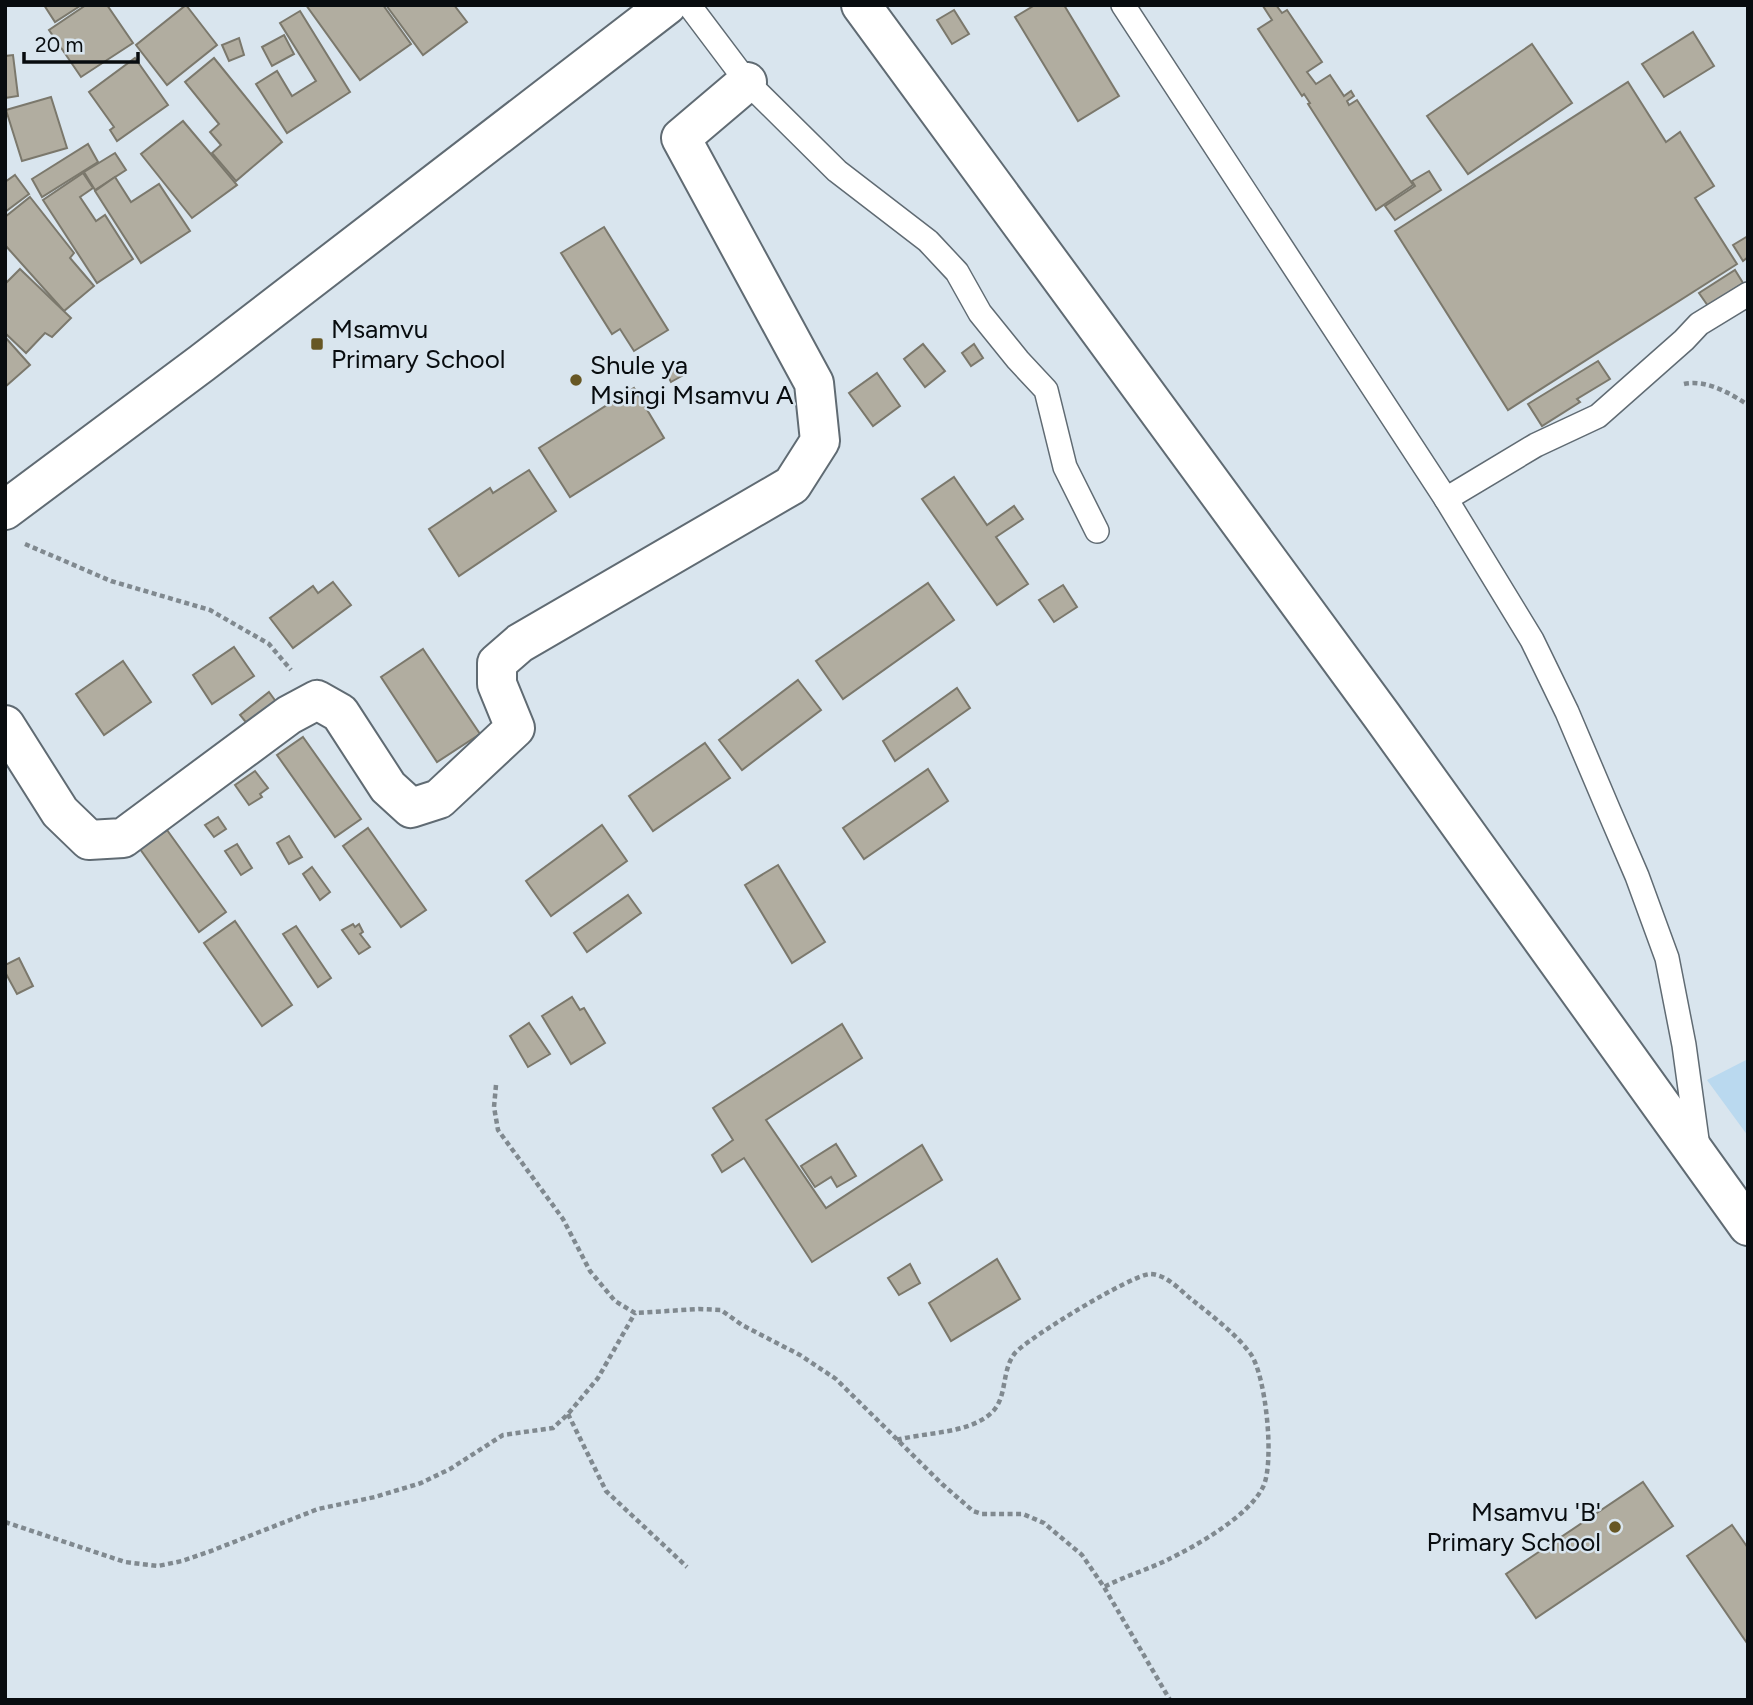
<svg xmlns="http://www.w3.org/2000/svg" width="1753" height="1705" font-family="Figtree,sans-serif">
  <rect width="100%" height="100%" fill="#d9e5ee"/>
  <!-- green -->
  <polygon fill="#bad9ef" points="1748,1059 1748,1136 1707,1080"/>
  <!-- building -->
  <g fill="#b1ada0" stroke="#7b786c" stroke-width="2">
    <polygon points="44,5 80,5 80,6 55,22"/>
    <polygon points="86,5 107,5 133,43 81,77 49,30"/>
    <polygon points="186,5 217,45 167,85 136,45"/>
    <polygon points="306,5 383,5 411,44 360,80"/>
    <polygon points="386,5 454,5 467,22 423,55"/>
    <polygon points="1035,5 1064,5 1119,96 1078,121 1015,17"/>
    <polygon points="1276,5 1282,13 1287,10 1322,62 1307,72 1316,84 1330,75 1344,96 1351,91 1354,96 1347,101 1349,105 1357,100 1413,185 1376,210 1308,104 1310,103 1304,94 1302,96 1258,29 1272,20 1263,6"/>
    <polygon points="954,10 969,34 952,44 937,20"/>
    <polygon points="300,11 350,92 287,133 256,84 277,71 292,96 316,81 280,23"/>
    <polygon points="1693,32 1714,66 1664,97 1642,64"/>
    <polygon points="284,35 294,54 272,66 262,47"/>
    <polygon points="239,38 244,55 229,61 222,45"/>
    <polygon points="1532,44 1572,103 1468,174 1427,116"/>
    <polygon points="13,55 18,96 5,98 5,56"/>
    <polygon points="135,58 168,105 117,141 110,130 114,127 89,92"/>
    <polygon points="214,58 282,142 236,181 212,153 221,145 210,132 219,124 185,82"/>
    <polygon points="1628,82 1666,142 1680,132 1714,186 1695,198 1737,264 1508,410 1395,231"/>
    <polygon points="51,97 67,148 22,161 6,110"/>
    <polygon points="183,121 237,185 192,218 141,154"/>
    <polygon points="88,144 98,162 42,197 32,179"/>
    <polygon points="115,153 126,170 95,190 84,172"/>
    <polygon points="1429,171 1441,190 1395,220 1385,206 1415,186 1412,181"/>
    <polygon points="83,173 93,188 80,197 96,221 105,215 133,259 97,283 43,200"/>
    <polygon points="15,175 29,194 5,212 5,182"/>
    <polygon points="115,177 131,202 159,184 190,231 141,263 95,191"/>
    <polygon points="30,197 74,253 70,258 94,286 64,311 5,245 5,217"/>
    <polygon points="604,227 668,330 634,351 620,329 612,334 561,253"/>
    <polygon points="1748,236 1748,257 1743,261 1733,245"/>
    <polygon points="20,269 71,318 52,337 45,333 26,353 5,333 5,284"/>
    <polygon points="1735,270 1743,283 1708,306 1699,293"/>
    <polygon points="5,337 30,365 5,387"/>
    <polygon points="923,344 945,371 925,387 904,359"/>
    <polygon points="974,344 983,358 971,366 962,353"/>
    <polygon points="1598,361 1610,379 1577,399 1580,402 1542,426 1528,404"/>
    <polygon points="680,362 687,373 671,382 665,371"/>
    <polygon points="877,373 900,406 873,426 849,393"/>
    <polygon points="634,388 664,438 570,497 539,448"/>
    <polygon points="529,470 556,511 459,576 429,529 490,488 493,493"/>
    <polygon points="954,477 987,525 1014,506 1023,519 996,537 1028,584 997,605 922,499"/>
    <polygon points="333,582 351,605 293,648 270,618 313,586 318,593"/>
    <polygon points="928,583 954,620 843,699 816,661"/>
    <polygon points="1063,585 1077,607 1054,622 1039,600"/>
    <polygon points="234,647 254,676 212,704 193,675"/>
    <polygon points="423,649 480,734 437,762 381,677"/>
    <polygon points="123,661 151,702 104,735 76,694"/>
    <polygon points="798,680 821,710 742,770 719,740"/>
    <polygon points="957,688 970,708 895,761 883,741"/>
    <polygon points="269,692 277,703 249,726 240,715"/>
    <polygon points="303,737 361,819 335,837 277,755"/>
    <polygon points="705,743 730,778 653,831 629,796"/>
    <polygon points="928,769 948,801 864,859 843,828"/>
    <polygon points="255,771 268,788 260,794 262,797 249,805 235,785"/>
    <polygon points="218,817 226,829 214,837 205,825"/>
    <polygon points="602,825 627,861 551,916 526,881"/>
    <polygon points="368,828 426,910 401,927 343,846"/>
    <polygon points="167,830 226,912 199,932 140,849"/>
    <polygon points="289,836 302,857 289,864 277,843"/>
    <polygon points="237,844 252,868 241,875 225,851"/>
    <polygon points="778,865 825,942 792,963 745,885"/>
    <polygon points="312,867 330,892 320,900 303,874"/>
    <polygon points="628,895 641,913 587,952 574,933"/>
    <polygon points="235,921 292,1005 262,1026 204,943"/>
    <polygon points="353,924 355,927 359,924 363,932 360,934 370,947 359,954 342,930"/>
    <polygon points="296,926 331,978 318,987 283,934"/>
    <polygon points="19,958 33,986 17,994 5,972 5,965"/>
    <polygon points="572,997 580,1010 584,1008 605,1043 571,1064 542,1016"/>
    <polygon points="529,1023 550,1054 528,1067 510,1036"/>
    <polygon points="842,1024 862,1058 766,1120 826,1208 922,1145 942,1180 812,1262 744,1158 722,1172 712,1155 733,1140 713,1108"/>
    <polygon points="836,1144 856,1176 837,1187 831,1177 815,1187 801,1166"/>
    <polygon points="997,1259 1020,1299 951,1341 929,1303"/>
    <polygon points="910,1264 920,1283 899,1295 888,1278"/>
    <polygon points="1643,1482 1673,1526 1536,1618 1506,1574"/>
    <polygon points="1732,1525 1748,1548 1747,1643 1687,1556"/>
  </g>
  <g fill="none" stroke-linecap="round" stroke-linejoin="round">
    <defs>
      <g id="service">
        <polyline points="689,5 747,82 837,171 928,241 957,272 980,313 1018,360 1046,390 1065,467 1097,531"/>
        <polyline points="1123,5 1446,499 1532,640 1567,712 1609,811 1637,876 1667,958 1684,1045 1698,1147"/>
        <polyline points="1446,499 1536,445 1598,416 1684,340 1699,324 1748,294"/>
      </g>
      <polyline id="minor" points="5,725 60,812 89,840 123,838 289,715 317,700 340,713 388,787 411,808 439,799 515,728 497,684 497,663 520,643 792,485 820,441 814,383 681,138 747,82"/>
      <polyline id="tertiary" points="861,5 1382,716 1748,1226"/>
      <polyline id="secondary" points="5,510 202,363 667,5"/>
    </defs>
    <!-- service casing -->
    <use href="#service" stroke="#606b73" stroke-width="26"/>
    <!-- minor casing -->
    <use href="#minor" stroke="#606b73" stroke-width="42"/>
    <!-- tertiary casing -->
    <use href="#tertiary" stroke="#606b73" stroke-width="42"/>
    <!-- secondary casing -->
    <use href="#secondary" stroke="#606b73" stroke-width="42"/>
    <!-- path -->
    <g stroke="#80898f" stroke-width="4.5" stroke-dasharray="5 3.5" stroke-linecap="butt">
      <path d="M1684 384C1705 379 1730 393 1748 405"/>
      <polyline points="25,544 111,581 210,610 269,644 291,670"/>
      <polyline points="496,1085 494,1107 498,1130 563,1219 590,1271 615,1301 635,1313 699,1309 721,1310 742,1325 800,1355 836,1379 942,1484 973,1511 982,1514 1023,1514 1044,1523 1082,1555 1104,1587 1170,1700"/>
      <polyline points="568,1414 606,1491 687,1567"/>
      <path d="M897 1440C926 1432 965 1434 989 1415 1009 1399 1000 1372 1015 1353 1028 1338 1134 1273 1151 1274 1167 1275 1180 1290 1191 1299 1211 1315 1234 1332 1250 1353 1266 1374 1275 1463 1263 1487 1249 1516 1196 1546 1167 1560 1147 1570 1125 1576 1104 1587"/>
      <polyline points="5,1522 125,1562 158,1566 182,1561 211,1551 318,1509 375,1497 421,1483 450,1469 503,1435 553,1428 568,1414 598,1378 635,1313"/>
    </g>
    <!-- service -->
    <use href="#service" stroke="#fff" stroke-width="23"/>
    <!-- minor -->
    <use href="#minor" stroke="#fff" stroke-width="38"/>
    <!-- tertiary -->
    <use href="#tertiary" stroke="#fff" stroke-width="38"/>
    <!-- secondary -->
    <use href="#secondary" stroke="#fff" stroke-width="38"/>
  </g>
  <!-- markers -->
  <g fill="#675724" stroke="#d9e5ee" stroke-width="2.5">
    <rect x="310" y="337" width="14" height="14" rx="3.5"/>
    <circle cx="576" cy="380" r="7"/>
    <circle cx="1615" cy="1527" r="7"/>
  </g>
  <g text-anchor="middle" stroke-width="5" stroke-linejoin="round" paint-order="stroke">
    <!-- poi labels -->
    <g font-size="26" fill="#080c0f" stroke="#d9e5ee" text-anchor="start">
      <text x="331" y="338">Msamvu<tspan x="331" dy="30">Primary School</tspan></text>
      <text x="590" y="374">Shule ya<tspan x="590" dy="30">Msingi Msamvu A</tspan></text>
      <text x="1601" y="1521" text-anchor="end">Msamvu 'B'<tspan x="1601" dy="30">Primary School</tspan></text>
    </g>
  </g>
  <!-- border -->
  <rect width="1753" height="1705" fill="none" stroke="#080c0f" stroke-width="14"/>
  <!-- scale -->
  <path d="M24 52v10h114v-10" fill="none" stroke="#080c0f" stroke-width="3.5"/>
  <text x="35" y="52" font-size="21" fill="#080c0f" stroke="#d9e5ee" stroke-width="5" paint-order="stroke">20 m</text>
</svg>
